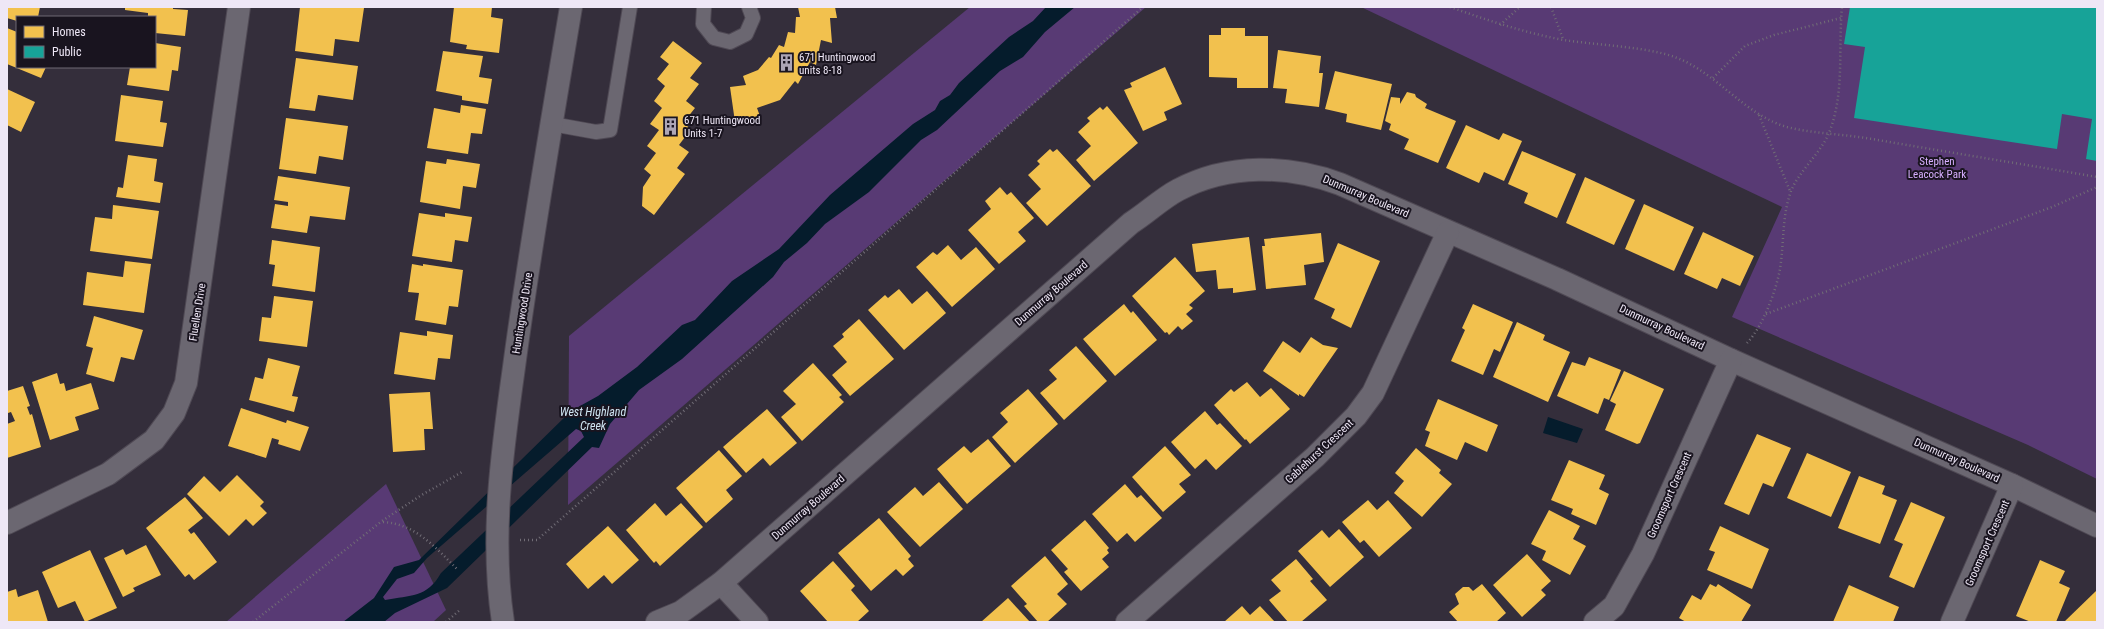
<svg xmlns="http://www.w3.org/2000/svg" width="2104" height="629" font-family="'Roboto Condensed',sans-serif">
  <rect width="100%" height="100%" fill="#342e3b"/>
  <!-- green -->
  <g fill="#583a74">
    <polygon points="970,7 1146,7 568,505 569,336"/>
    <polygon points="1361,7 2097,7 2097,479 2028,445 1732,317 1782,207"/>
    <polygon points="386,484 446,610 433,622 226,622"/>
  </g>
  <!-- water -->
  <g fill="#051c2c" fill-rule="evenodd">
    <path d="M1046 7H1075L1045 32 1023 57 1000 71 937 130 921 140 869 192 825 224 807 243 784 262 773 277 682 359 639 390 610 424 599 448 592 447 447 588 395 613 384 622H343L374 598 394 567 419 560 571 411 598 396 637 367 682 325 695 320 732 281 779 249 830 195 913 124 935 110 940 101 950 95 959 83 1009 37 1033 21ZM576 429 581 431 584 437 441 573C427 598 411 595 385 600L383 597 397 579 414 573 427 558Z"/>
    <polygon points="1548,417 1583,429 1577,443 1543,433"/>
  </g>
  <!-- homes -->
  <g fill="#f2c14e">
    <polygon points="7,7 40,7 38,17 17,17 17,21 7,18"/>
    <polygon points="125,7 173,7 173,9 188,10 185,36 155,33 155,17 148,17 148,13 125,10"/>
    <polygon points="300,7 364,8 359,42 335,39 333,56 295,51"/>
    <polygon points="454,7 492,7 491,17 503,19 499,53 466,49 467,45 450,42"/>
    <polygon points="798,7 835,7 837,18 830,18 832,43 821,40 816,65 810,62 798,84 795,81 780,100 757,108 761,119 735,122 730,87 746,85 743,76 758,70 769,57 771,58 779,45 784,47 788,32 795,33 796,17 800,17"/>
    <polygon points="7,28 17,32 17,67 46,67 41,78 7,64"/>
    <polygon points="1221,28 1245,28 1245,36 1268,36 1268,88 1237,88 1237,78 1209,77 1209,35 1221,35"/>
    <polygon points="673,41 702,63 690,78 699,84 686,101 695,108 683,123 691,129 679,145 689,152 677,168 685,174 654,215 642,206 643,187 651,175 644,169 656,153 647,146 659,130 650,124 662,108 654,101 665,86 657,79 669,64 660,57"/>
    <polygon points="155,43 181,47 178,71 172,70 169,91 127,85 130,67 155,67"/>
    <polygon points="1278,50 1321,56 1319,73 1323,73 1319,107 1285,103 1287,89 1273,88"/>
    <polygon points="443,51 483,56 479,77 492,79 488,104 462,100 462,96 436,91"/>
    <polygon points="296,58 358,66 353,100 318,95 315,111 289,108"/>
    <polygon points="1165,67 1182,104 1164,112 1167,120 1143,131 1124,90 1132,87 1130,83"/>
    <polygon points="1335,71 1392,84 1381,130 1346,122 1347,114 1325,109"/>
    <polygon points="7,89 35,102 21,132 7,125"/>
    <polygon points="1407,92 1415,94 1416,97 1427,104 1425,108 1456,121 1438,163 1404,149 1409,139 1389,130 1391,124 1385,121 1391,97 1400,98 1400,104"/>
    <polygon points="121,95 163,101 160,122 167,123 163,147 115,141"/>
    <polygon points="461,105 486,109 482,134 471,133 468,154 427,148 434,108 460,113"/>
    <polygon points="1107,106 1138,143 1094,181 1076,160 1091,146 1078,132 1090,121 1087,118 1100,107 1103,110"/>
    <polygon points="286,118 348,126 343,160 319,156 316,174 279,169"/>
    <polygon points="1466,125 1499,140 1503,133 1522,141 1504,181 1484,172 1479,183 1446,168"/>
    <polygon points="1050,149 1053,152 1057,149 1091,186 1047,226 1026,203 1041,189 1028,175 1040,164 1037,161"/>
    <polygon points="1522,151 1576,174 1557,218 1524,203 1528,193 1508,184"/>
    <polygon points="128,155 157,159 154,181 163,183 160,203 116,197 118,187 123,188"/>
    <polygon points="447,159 480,164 476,188 463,186 460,209 420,202 426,161 446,164"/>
    <polygon points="278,176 350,187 345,220 310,216 307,233 271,228 275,204 288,206 288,202 274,200"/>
    <polygon points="1585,177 1635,200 1614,245 1566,223"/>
    <polygon points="1000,187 1007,195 1011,192 1034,218 1018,232 1026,241 999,264 968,230 991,209 985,201"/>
    <polygon points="1644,204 1694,227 1674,271 1625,249"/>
    <polygon points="113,205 159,211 152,259 90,251 95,217 112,219"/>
    <polygon points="419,213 445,217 445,213 472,217 468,242 455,240 452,262 412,256"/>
    <polygon points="1703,232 1754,256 1740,286 1722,278 1717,289 1684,274"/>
    <polygon points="1321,233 1324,262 1304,265 1306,285 1266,289 1262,246 1265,246 1264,239"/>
    <polygon points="1249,237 1256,290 1233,293 1233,288 1218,289 1216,270 1196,272 1192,244"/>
    <polygon points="272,240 320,247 315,292 272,286 275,265 269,264"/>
    <polygon points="1338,243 1380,261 1351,328 1331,318 1335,309 1314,299"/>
    <polygon points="948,245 961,260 976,247 995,269 952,307 916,267 933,252 937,255"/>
    <polygon points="1175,257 1205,291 1189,305 1193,308 1186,314 1193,321 1182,330 1178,326 1169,335 1167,332 1165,333 1132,296"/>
    <polygon points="125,261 151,264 144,313 83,305 87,272 123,277"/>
    <polygon points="412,264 423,266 423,264 463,270 458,307 449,306 446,325 415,320 419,293 408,292"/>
    <polygon points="899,289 912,304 927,291 946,313 904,350 868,310 885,295 888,298"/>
    <polygon points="274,296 313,301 307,347 259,341 262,317 271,318"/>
    <polygon points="1124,304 1131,313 1133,311 1157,340 1115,376 1083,339"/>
    <polygon points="1473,304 1513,322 1500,352 1494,349 1483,375 1451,361 1465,330 1462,328"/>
    <polygon points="94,316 143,330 134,360 121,357 114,382 86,374 93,348 86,346"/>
    <polygon points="859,319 894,359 850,396 832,375 847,362 833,346 844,337 842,334"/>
    <polygon points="1517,322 1545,335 1543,340 1570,352 1548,402 1493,377"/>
    <polygon points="427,331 453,335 450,359 438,358 435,380 394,374 400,332 427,336"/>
    <polygon points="1311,337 1323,345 1338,348 1304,397 1299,394 1299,396 1263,371 1283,341 1300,353"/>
    <polygon points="1076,346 1107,381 1064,420 1040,393 1057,379 1049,370"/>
    <polygon points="1589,357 1621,370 1609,400 1604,398 1598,414 1557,396 1572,362 1585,366"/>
    <polygon points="268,358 300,366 292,396 298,397 294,412 249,400 255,377 263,379"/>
    <polygon points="813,363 842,395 839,397 844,402 802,441 781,417 796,404 783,391"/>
    <polygon points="1624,371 1664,389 1640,443 1637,444 1605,430 1616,404 1610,401"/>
    <polygon points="57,373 60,384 64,383 66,391 91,383 99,409 75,417 79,430 50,440 32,382"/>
    <polygon points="1247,382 1260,397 1271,388 1290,409 1250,444 1246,439 1245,440 1214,405 1231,389 1234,392"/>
    <polygon points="23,386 30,406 27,407 30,415 32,414 41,447 7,458 7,424 15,421 11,412 8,413 7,410 7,391"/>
    <polygon points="1028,389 1058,424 1015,463 992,437 1008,422 1000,413"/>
    <polygon points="430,392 433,429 424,429 425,450 393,452 389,394"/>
    <polygon points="1438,399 1498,425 1487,452 1465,442 1457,460 1425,446 1430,432 1425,430"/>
    <polygon points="241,408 286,423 287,420 309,427 300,451 278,444 279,440 272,438 266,458 228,446"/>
    <polygon points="767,409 797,443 770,466 763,458 746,473 723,447"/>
    <polygon points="1205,411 1217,425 1220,423 1242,446 1216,470 1206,459 1195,469 1171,442"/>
    <polygon points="1757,434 1791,448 1773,487 1763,483 1749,515 1724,504"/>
    <polygon points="988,439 1011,466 967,504 937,469 964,446 971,453"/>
    <polygon points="1165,446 1191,475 1179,484 1186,492 1163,512 1132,477"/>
    <polygon points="1416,448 1441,470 1439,473 1452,484 1422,517 1394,493 1404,481 1395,473"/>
    <polygon points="719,450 742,476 726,490 733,499 706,523 676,488"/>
    <polygon points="1807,453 1851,472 1831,517 1787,498"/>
    <polygon points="1569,460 1605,475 1599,489 1609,494 1596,525 1571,514 1573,509 1551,500"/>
    <polygon points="237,475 264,502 260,506 267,513 253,526 246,519 229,536 187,494 204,476 220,492"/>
    <polygon points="1859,476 1885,486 1882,494 1897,500 1880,544 1838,528"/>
    <polygon points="939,482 963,509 920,547 887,512 915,487 923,496"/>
    <polygon points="1125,484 1137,498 1141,495 1162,518 1135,542 1127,533 1117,542 1092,514"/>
    <polygon points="185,497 203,518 188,530 191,534 194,532 217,562 194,580 189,574 185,577 146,528"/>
    <polygon points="1368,500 1377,510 1388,500 1412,528 1379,557 1364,540 1360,543 1342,522"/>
    <polygon points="1911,502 1945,517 1914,588 1889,577 1903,544 1894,540"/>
    <polygon points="655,503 666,516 681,503 703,527 660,566 656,561 654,563 626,530"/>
    <polygon points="1549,510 1580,526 1573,539 1586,546 1570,575 1542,560 1546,551 1531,544"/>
    <polygon points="879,518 911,556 908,559 914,566 903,576 896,569 871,591 838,553"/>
    <polygon points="1085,520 1109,548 1107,550 1109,553 1102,559 1109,567 1081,591 1064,572 1068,569 1051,550"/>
    <polygon points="608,526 639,560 612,584 604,575 588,589 566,564"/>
    <polygon points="1720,526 1769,549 1752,589 1707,570 1715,552 1709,550"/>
    <polygon points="1339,529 1364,557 1330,587 1298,551 1322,530 1329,538"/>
    <polygon points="146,545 161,575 133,588 135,591 123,597 104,558 123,549 126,555"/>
    <polygon points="90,550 117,608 85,622 75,601 58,608 42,572"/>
    <polygon points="1527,554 1551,581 1541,590 1546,595 1522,617 1493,585"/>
    <polygon points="1045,556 1068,584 1057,594 1067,604 1047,622 1038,622 1024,606 1027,604 1011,586"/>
    <polygon points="1296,559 1313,579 1310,581 1327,600 1301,622 1288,622 1269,600 1281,591 1271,580"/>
    <polygon points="2040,560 2065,571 2059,583 2070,588 2056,622 2031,622 2016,616"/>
    <polygon points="833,561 855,586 851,590 869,611 857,622 828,622 800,591"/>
    <polygon points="1482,584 1506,613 1496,622 1458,622 1449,612 1459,604 1455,594 1463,587 1469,587 1473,591"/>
    <polygon points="1710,584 1716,587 1718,584 1751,605 1741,622 1686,622 1679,618 1692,595 1701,600"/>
    <polygon points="1849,585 1899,607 1893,622 1833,622"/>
    <polygon points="16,589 18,597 38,590 48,622 7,622 7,592"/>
    <polygon points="2096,591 2097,622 2064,622"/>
    <polygon points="1008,598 1030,622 981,622"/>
    <polygon points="1242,606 1250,615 1260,606 1275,622 1224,622"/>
  </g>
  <!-- public -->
  <polygon fill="#17a398" points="1850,7 2097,7 2097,161 2086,159 2092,119 2062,114 2057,149 1854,118 1865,47 1844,44"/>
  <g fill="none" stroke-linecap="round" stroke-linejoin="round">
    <defs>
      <g id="service">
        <polyline points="704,7 703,24 714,38 730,42 746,34 753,18 749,7"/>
        <polyline points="552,124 596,132 610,130 630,7"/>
      </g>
      <g id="minor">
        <polyline points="7,523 108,474 154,440 174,413 186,383 239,7"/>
        <polyline points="721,583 757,622"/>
        <path d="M657 622 681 612 721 583 1131 223C1147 213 1161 199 1178 190 1229 163 1288 165 1340 184L1557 279 1731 360 2012 485 2097 526"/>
        <polyline points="1127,622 1315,457 1356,416 1373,393 1448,232"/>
        <polyline points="1595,622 1614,606 1643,554 1731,360"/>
        <polyline points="1952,622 2012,485"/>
      </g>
      <path id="tertiary" d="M503 622C490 537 502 452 514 367 530 247 551 127 571 7"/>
    </defs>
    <!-- service casing -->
    <use href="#service" stroke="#4f4954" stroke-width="16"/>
    <!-- minor casing -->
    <use href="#minor" stroke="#4f4954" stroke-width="24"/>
    <!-- tertiary casing -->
    <use href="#tertiary" stroke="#4f4954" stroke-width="24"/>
    <!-- path -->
    <g stroke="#716d76" stroke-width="2.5" stroke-dasharray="1 3" stroke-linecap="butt">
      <path d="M1450 7C1487 20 1525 33 1564 40 1597 45 1633 46 1665 54 1713 66 1741 114 1787 127 1815 134 1844 134 1872 139 1947 152 2022 164 2097 177"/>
      <polyline points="1551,7 1563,39"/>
      <polyline points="1500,25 1520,7"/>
      <polyline points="1713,78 1745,46 1774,35 1841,18"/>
      <polyline points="1759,115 1790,191"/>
      <polyline points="1766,314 2052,207 2097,187"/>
      <path d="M1747 343C1763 326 1776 291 1780 269 1784 244 1782 218 1790 194 1796 174 1821 153 1829 133 1845 93 1838 49 1842 7"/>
      <path d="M383 522C416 524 436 548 458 570"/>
      <polyline points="520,540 537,540 1143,7"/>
      <polyline points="253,622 382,521 420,496 462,472"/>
      <polyline points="446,622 461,609"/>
    </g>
    <!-- service -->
    <use href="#service" stroke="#6b6771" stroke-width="14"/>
    <!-- minor -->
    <use href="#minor" stroke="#6b6771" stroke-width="22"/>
    <!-- tertiary -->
    <use href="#tertiary" stroke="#6b6771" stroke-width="22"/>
  </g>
  <!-- icons -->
  <defs>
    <symbol id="building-bare" viewBox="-9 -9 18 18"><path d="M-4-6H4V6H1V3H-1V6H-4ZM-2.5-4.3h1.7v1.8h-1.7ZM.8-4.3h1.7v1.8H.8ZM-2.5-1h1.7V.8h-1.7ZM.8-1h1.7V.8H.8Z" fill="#ada6b5" stroke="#19141f" stroke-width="2.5" paint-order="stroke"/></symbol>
  </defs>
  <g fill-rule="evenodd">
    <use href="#building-bare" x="774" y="50" width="25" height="25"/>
    <use href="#building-bare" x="658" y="114" width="25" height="25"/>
  </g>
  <g text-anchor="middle" stroke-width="4" stroke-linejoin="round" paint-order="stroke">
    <!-- poi labels -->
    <g font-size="11" fill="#eee7f6" stroke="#19141f" text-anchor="start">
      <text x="799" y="61">671 Huntingwood<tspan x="799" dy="13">units 8-18</tspan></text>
      <text x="684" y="124">671 Huntingwood<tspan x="684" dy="13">Units 1-7</tspan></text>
    </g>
    <!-- park labels -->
    <g font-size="11" fill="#d7afff" stroke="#19141f">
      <text x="1937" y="165">Stephen<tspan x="1937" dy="13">Leacock Park</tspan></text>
    </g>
    <!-- street labels -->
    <g font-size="11" fill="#eee7f6" stroke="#19141f">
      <text transform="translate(1366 196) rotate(23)" y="4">Dunmurray Boulevard</text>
      <text transform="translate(1051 293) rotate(-41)" y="4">Dunmurray Boulevard</text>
      <text transform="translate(197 312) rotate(-81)" y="4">Fluellen Drive</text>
      <text transform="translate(522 313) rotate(-81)" y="4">Huntingwood Drive</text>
      <text transform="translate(1662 327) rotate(25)" y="4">Dunmurray Boulevard</text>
      <text transform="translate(1319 451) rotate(-43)" y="4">Gablehurst Crescent</text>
      <text transform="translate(1957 460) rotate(24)" y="4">Dunmurray Boulevard</text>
      <text transform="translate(1669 495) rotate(-66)" y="4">Groomsport Crescent</text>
      <text transform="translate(808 507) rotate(-41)" y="4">Dunmurray Boulevard</text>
      <text transform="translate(1987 543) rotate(-66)" y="4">Groomsport Crescent</text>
    </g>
    <!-- water labels -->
    <g font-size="12" font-style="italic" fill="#cee4f1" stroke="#19141f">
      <text x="593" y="416">West Highland<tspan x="593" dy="14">Creek</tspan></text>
    </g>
  </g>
  <!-- border -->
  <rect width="2104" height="629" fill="none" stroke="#eee7f6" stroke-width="16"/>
  <!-- legend -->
  <rect x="16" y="16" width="140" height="52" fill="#19141f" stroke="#6e6875"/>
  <rect x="24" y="26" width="20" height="12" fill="#f2c14e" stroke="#6e6875"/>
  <text x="52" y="36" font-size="12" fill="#eee7f6">Homes</text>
  <rect x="24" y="46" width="20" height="12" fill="#17a398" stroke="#6e6875"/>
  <text x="52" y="56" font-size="12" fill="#eee7f6">Public</text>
</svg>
